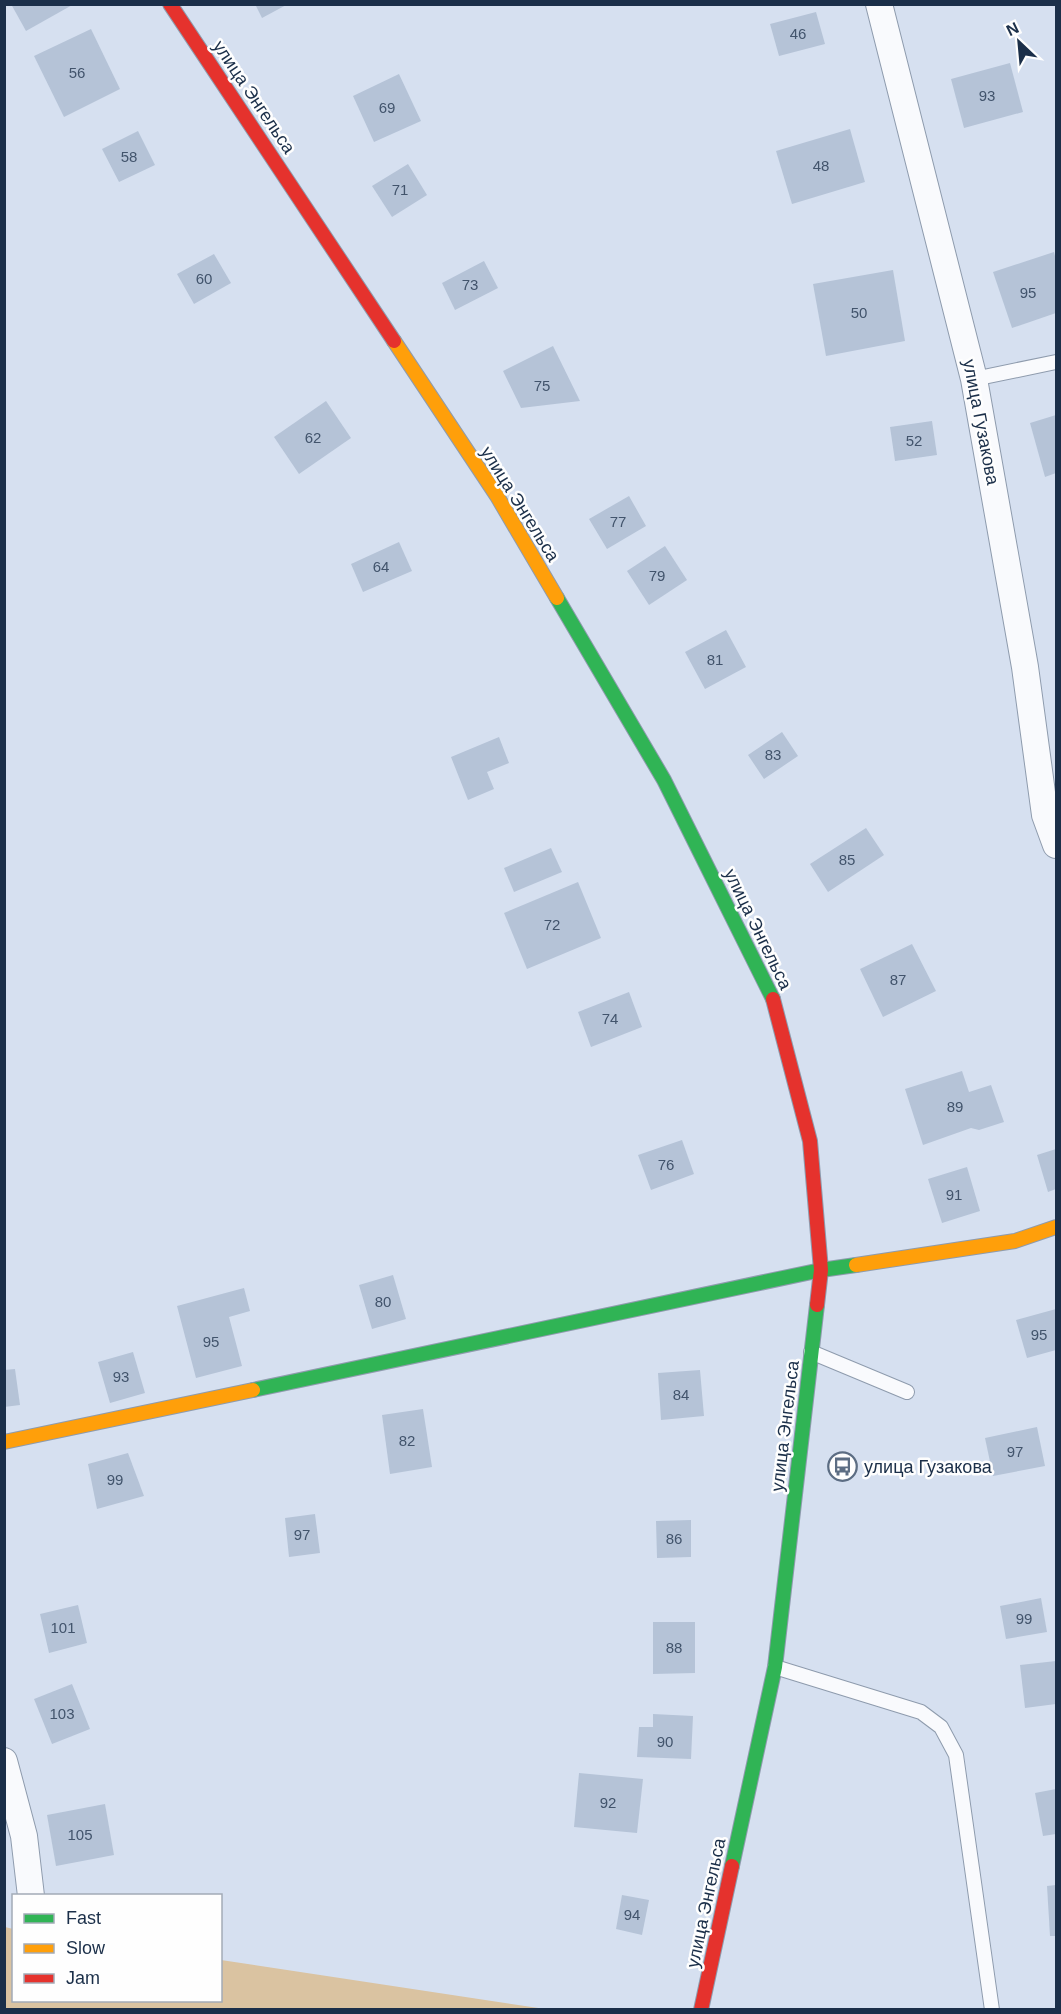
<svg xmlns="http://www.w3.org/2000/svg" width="1061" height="2014" font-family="Helvetica,sans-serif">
  <rect width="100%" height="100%" fill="#d6e0f0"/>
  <!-- green -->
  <polygon fill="#dac3a1" points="5,1927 13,1929 14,2000 220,2000 221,1960 545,2009 5,2009"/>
  <!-- building -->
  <g fill="#b5c3d7">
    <polygon points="11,4 74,4 26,31"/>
    <polygon points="255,4 288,4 262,18"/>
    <polygon points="816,12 825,44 779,56 770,24"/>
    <polygon points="91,29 120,89 64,117 34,56"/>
    <polygon points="1010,63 1023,112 964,128 951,79"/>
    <polygon points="399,74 421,121 374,142 353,96"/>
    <polygon points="850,129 865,182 792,204 776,151"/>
    <polygon points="138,131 155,165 119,182 102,149"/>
    <polygon points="408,164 427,195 392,217 372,186"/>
    <polygon points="1054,252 1056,260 1056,313 1012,328 993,272"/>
    <polygon points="214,254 231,283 194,304 177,274"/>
    <polygon points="484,261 498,288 455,310 442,283"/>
    <polygon points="893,270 905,341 826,356 813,284"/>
    <polygon points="553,346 580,401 521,408 503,371"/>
    <polygon points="326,401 351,438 299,474 274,437"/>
    <polygon points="1056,415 1056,473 1045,477 1030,423"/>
    <polygon points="932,421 937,455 895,461 890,427"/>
    <polygon points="629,496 646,526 607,549 589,519"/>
    <polygon points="399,542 412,571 363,592 351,564"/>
    <polygon points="665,546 687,580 649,605 627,571"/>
    <polygon points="726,630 746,667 705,689 685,652"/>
    <polygon points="782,732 798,756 764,779 748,755"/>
    <polygon points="499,737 509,763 487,772 494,789 468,800 451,757"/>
    <polygon points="866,828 884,855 828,892 810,864"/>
    <polygon points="551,848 562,872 514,892 504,868"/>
    <polygon points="578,882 601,938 527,969 504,913"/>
    <polygon points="912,944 936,991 883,1017 860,969"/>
    <polygon points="629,992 642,1027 591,1047 578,1012"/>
    <polygon points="962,1071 969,1092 991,1085 1004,1122 979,1130 971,1128 923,1145 905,1089"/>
    <polygon points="682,1140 694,1174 651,1190 638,1155"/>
    <polygon points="1056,1149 1056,1189 1048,1192 1037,1155"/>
    <polygon points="967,1167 980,1211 942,1223 928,1179"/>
    <polygon points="393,1275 406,1319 372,1329 359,1285"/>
    <polygon points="244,1288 250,1311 229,1317 242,1366 196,1378 177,1306"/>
    <polygon points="1056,1309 1056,1350 1027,1358 1016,1320"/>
    <polygon points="133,1352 145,1393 110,1403 98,1362"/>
    <polygon points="15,1369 20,1405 4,1407 4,1370"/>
    <polygon points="700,1370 704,1416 661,1420 658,1373"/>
    <polygon points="423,1409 432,1467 390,1474 382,1415"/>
    <polygon points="1037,1427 1045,1466 993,1476 985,1438"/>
    <polygon points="128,1453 144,1496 97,1509 88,1464"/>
    <polygon points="315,1514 320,1553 289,1557 285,1518"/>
    <polygon points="691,1520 691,1557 657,1558 656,1521"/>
    <polygon points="1041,1598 1047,1632 1006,1639 1000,1606"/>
    <polygon points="78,1605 87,1643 49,1653 40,1614"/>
    <polygon points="653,1622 695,1622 695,1673 653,1674"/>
    <polygon points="1056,1661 1056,1704 1025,1708 1020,1665"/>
    <polygon points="72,1684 90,1729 52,1744 34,1699"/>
    <polygon points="653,1714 693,1716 691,1759 637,1757 639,1727 653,1727"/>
    <polygon points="579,1773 643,1779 637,1833 574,1827"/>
    <polygon points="1056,1789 1056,1834 1043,1836 1035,1793"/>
    <polygon points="105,1804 114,1855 56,1866 47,1815"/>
    <polygon points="1056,1885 1056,1936 1050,1936 1047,1886"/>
    <polygon points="622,1895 649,1900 642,1935 616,1929"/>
  </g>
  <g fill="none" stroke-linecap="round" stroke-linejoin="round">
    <defs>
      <g id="lane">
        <polyline points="974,379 1056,362"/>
        <polyline points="811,1352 907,1392"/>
        <polyline points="775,1667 921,1712 941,1727 956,1755 992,2010"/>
      </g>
      <g id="street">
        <polyline points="879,4 974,379 1025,667 1045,815 1056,845"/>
        <polyline points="4,1761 24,1836 31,1896"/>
      </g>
      <g id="fast">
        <polyline points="557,598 664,780 773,999"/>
        <polyline points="253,1390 821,1270 856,1265"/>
        <polyline points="732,1866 775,1667 817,1305"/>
      </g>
      <g id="slow">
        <polyline points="394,341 497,496 557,598"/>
        <polyline points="856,1265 1015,1241 1056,1227"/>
        <polyline points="4,1442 253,1390"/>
      </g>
      <g id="jam">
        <polyline points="170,4 394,341"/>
        <polyline points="773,999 810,1141 821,1270 817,1305"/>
        <polyline points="701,2010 732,1866"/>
      </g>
    </defs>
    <!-- lane casing -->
    <use href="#lane" stroke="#8e9bad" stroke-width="16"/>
    <!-- street casing -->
    <use href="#street" stroke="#8e9bad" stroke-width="28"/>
    <!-- fast casing -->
    <use href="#fast" stroke="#8e9bad" stroke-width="16"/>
    <!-- slow casing -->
    <use href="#slow" stroke="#8e9bad" stroke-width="16"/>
    <!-- jam casing -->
    <use href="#jam" stroke="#8e9bad" stroke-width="16"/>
    <!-- lane -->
    <use href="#lane" stroke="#f9fafd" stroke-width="14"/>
    <!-- street -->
    <use href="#street" stroke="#f9fafd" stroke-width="26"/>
    <!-- fast -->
    <use href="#fast" stroke="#30b455" stroke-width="14"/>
    <!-- slow -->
    <use href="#slow" stroke="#ff9f0a" stroke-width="14"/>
    <!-- jam -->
    <use href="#jam" stroke="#e5322d" stroke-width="14"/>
  </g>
  <!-- icons -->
  <defs>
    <symbol id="bus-ring" viewBox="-11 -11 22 22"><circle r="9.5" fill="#fefefe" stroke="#5c6d83" stroke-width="1.5"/><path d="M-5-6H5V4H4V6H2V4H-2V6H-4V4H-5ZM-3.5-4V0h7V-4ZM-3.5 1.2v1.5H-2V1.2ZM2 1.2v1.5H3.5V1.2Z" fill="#5c6d83"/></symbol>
  </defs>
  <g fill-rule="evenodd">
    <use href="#bus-ring" x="826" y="1450" width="33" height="33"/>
  </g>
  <g text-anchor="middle" stroke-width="5" stroke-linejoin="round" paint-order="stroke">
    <!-- number labels -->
    <g font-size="15" fill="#42546c">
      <text x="798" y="39">46</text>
      <text x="77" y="78">56</text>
      <text x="987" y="101">93</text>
      <text x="387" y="113">69</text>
      <text x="129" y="162">58</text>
      <text x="821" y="171">48</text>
      <text x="400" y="195">71</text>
      <text x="204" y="284">60</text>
      <text x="470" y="290">73</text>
      <text x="1028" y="298">95</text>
      <text x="859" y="318">50</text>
      <text x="542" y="391">75</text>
      <text x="313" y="443">62</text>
      <text x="914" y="446">52</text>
      <text x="618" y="527">77</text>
      <text x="381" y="572">64</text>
      <text x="657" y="581">79</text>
      <text x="715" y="665">81</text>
      <text x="773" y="760">83</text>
      <text x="847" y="865">85</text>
      <text x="552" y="930">72</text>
      <text x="898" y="985">87</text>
      <text x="610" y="1024">74</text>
      <text x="955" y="1112">89</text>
      <text x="666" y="1170">76</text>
      <text x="954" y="1200">91</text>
      <text x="383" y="1307">80</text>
      <text x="1039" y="1340">95</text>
      <text x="211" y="1347">95</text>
      <text x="121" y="1382">93</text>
      <text x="681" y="1400">84</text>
      <text x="407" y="1446">82</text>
      <text x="1015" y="1457">97</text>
      <text x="115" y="1485">99</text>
      <text x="302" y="1540">97</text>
      <text x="674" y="1544">86</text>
      <text x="1024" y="1624">99</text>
      <text x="63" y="1633">101</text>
      <text x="674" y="1653">88</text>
      <text x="62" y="1719">103</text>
      <text x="665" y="1747">90</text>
      <text x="608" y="1808">92</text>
      <text x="80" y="1840">105</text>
      <text x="632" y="1920">94</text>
    </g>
    <!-- street labels -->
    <g font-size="18" fill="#1b2f49" stroke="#fefefe">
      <text transform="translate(254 97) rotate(56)" y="6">улица Энгельса</text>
      <text transform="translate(981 422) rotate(79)" y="6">улица Гузакова</text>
      <text transform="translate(520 504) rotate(58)" y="6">улица Энгельса</text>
      <text transform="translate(758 929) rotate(64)" y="6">улица Энгельса</text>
      <text transform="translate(785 1426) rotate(-83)" y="6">улица Энгельса</text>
      <text transform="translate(706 1903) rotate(-78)" y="6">улица Энгельса</text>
    </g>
    <!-- poi labels -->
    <g font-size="18" fill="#1b2f49" stroke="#fefefe" text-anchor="start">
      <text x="864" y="1473">улица Гузакова</text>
    </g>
  </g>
  <!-- border -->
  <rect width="1061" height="2014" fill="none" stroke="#1b2f49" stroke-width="12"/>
  <!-- legend -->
  <rect x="12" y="1894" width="210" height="108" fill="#fefefe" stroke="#a3abb6" stroke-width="1.5"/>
  <rect x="24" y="1914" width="30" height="9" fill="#30b455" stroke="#a3abb6" stroke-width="1.5"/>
  <text x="66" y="1924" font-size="18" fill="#1b2f49">Fast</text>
  <rect x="24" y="1944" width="30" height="9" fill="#ff9f0a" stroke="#a3abb6" stroke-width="1.5"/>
  <text x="66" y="1954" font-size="18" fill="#1b2f49">Slow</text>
  <rect x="24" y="1974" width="30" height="9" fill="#e5322d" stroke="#a3abb6" stroke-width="1.5"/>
  <text x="66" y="1984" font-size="18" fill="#1b2f49">Jam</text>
  <!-- north arrow -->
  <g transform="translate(1019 42) rotate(334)" stroke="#fefefe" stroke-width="4.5" paint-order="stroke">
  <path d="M0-4.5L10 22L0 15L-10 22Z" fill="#1b2f49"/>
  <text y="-9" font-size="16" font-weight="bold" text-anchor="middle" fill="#1b2f49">N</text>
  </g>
</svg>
